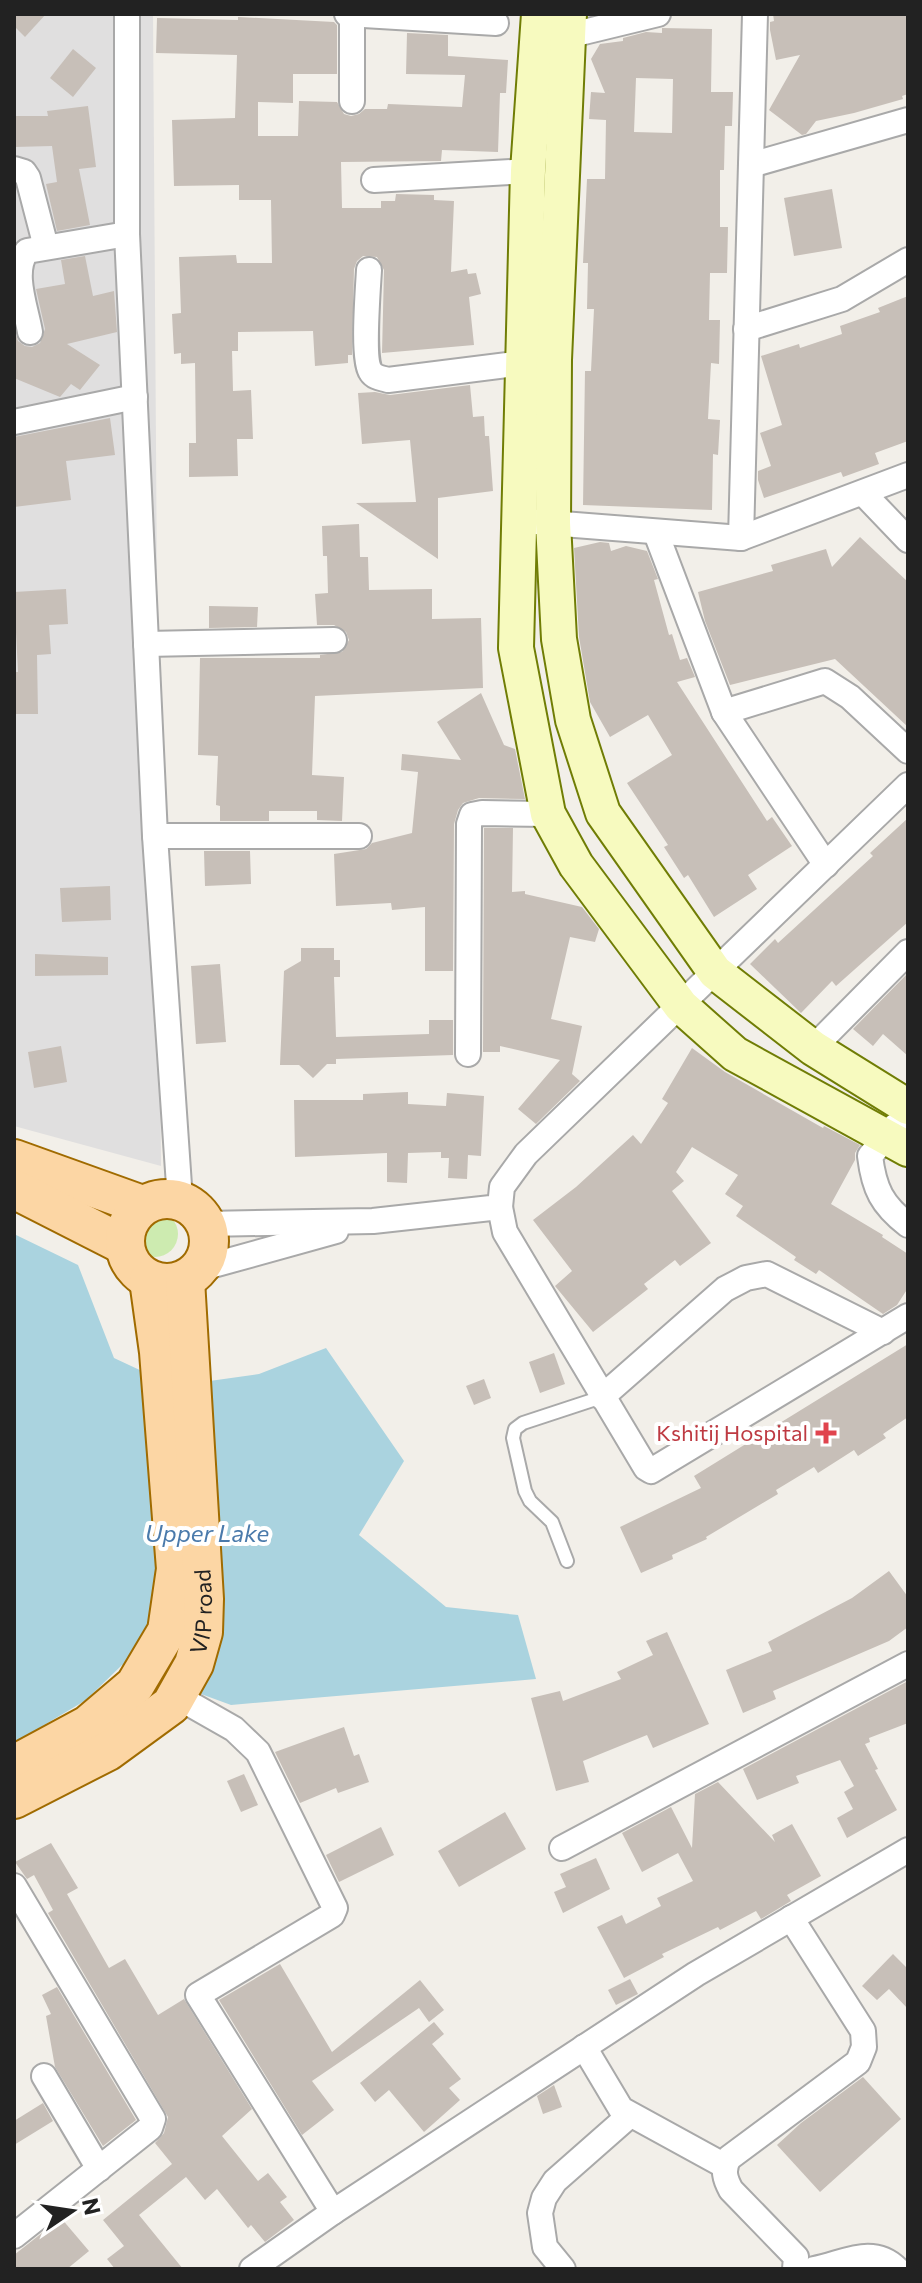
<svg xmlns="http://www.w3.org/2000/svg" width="922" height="2283" font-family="Commissioner,sans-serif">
  <rect width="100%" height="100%" fill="#f2efe9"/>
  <!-- residential -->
  <polygon fill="#e0dfdf" points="14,14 153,14 161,1166 14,1126"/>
  <!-- grass -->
  <circle fill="#cdebb0" cx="155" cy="1234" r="23"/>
  <!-- water -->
  <polygon fill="#aad3df" points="14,1234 78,1265 114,1358 174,1386 259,1374 326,1348 404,1461 359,1535 446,1607 518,1615 536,1679 231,1705 122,1665 86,1700 14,1743"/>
  <!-- building -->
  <g fill="#c7bfb8" fill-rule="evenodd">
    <polygon points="14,14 46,14 25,37 14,26"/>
    <polygon points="773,14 908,14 908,94 902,96 903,99 854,113 816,121 806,134 802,135 769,110 800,55 776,60 770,30 770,22 774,21"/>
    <polygon points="238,17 334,22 337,25 337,74 293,74 293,103 258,102 258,136 298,136 299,101 337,102 344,114 351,116 359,114 365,109 387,109 388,104 462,107 465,75 406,74 407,33 448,35 448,56 508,60 506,93 500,93 498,152 442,150 441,161 341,162 342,208 381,208 381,201 395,201 396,194 434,195 434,200 454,201 451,272 467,269 468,274 476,273 481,294 469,297 474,345 382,353 384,270 377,257 363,256 357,261 354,269 352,355 348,355 348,363 315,366 313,331 238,332 238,351 232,351 233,391 251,390 253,439 237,439 238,476 189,477 189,443 196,443 195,363 181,364 181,353 174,354 172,314 181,313 179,257 236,255 237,263 272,263 271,200 239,200 239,185 174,186 172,120 235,118 237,55 156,53 157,18 238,20"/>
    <path d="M662 28 712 29 711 92H733L732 126H725L724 170H720V227H728L727 273H710L709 320H720L719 364 711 363 708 419 720 420 718 455 713 454 712 510 583 505 585 371H591L594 309H587L588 263H583L587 179H605L606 120 589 119 591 92 605 93 591 59 600 44 623 41V38L646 32 662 33ZM636 78 673 79 672 133 634 132Z"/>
    <polygon points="73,49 96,68 73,97 50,78"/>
    <polygon points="88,106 96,167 79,169 90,225 57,231 46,184 57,182 52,146 14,147 14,116 48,116 47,111"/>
    <polygon points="832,189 842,248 794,256 784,198"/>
    <polygon points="85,256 93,296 114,291 117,332 67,344 100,365 80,390 71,384 60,397 14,378 14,329 18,341 25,346 32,347 40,343 45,329 36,289 65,284 61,260"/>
    <polygon points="908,296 908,441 875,453 879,464 843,477 841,472 764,498 758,480 758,471 771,466 760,433 782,425 761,356 799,344 800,348 842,334 840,326 880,312 878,308"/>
    <polygon points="470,385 473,417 484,416 485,436 489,436 493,491 438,498 438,559 356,503 416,502 410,440 362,444 358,393 375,392 390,395"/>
    <polygon points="110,418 115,455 66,461 71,500 14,507 14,437"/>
    <polygon points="359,524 360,557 368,557 369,590 432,589 432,619 481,618 483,688 315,696 312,775 344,777 342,821 317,820 317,811 269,811 269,821 220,821 220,806 216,805 218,756 198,755 200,658 320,658 320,655 342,652 349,640 346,632 334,625 317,625 315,594 328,593 327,556 323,556 322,526"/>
    <polygon points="860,537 908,582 908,727 835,659 730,685 705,621 698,592 773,571 771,565 826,549 832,567"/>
    <polygon points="600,542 609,543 611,551 626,546 647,551 658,579 654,580 669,635 672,634 680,660 687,658 695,677 677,682 767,821 772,817 792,846 748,875 757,889 714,917 688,875 684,878 664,847 668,845 627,783 672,755 648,715 610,737 590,702 579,637 574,548"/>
    <polygon points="66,589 68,624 49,625 51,654 37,655 38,714 14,714 14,672 18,672 14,592"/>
    <polygon points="209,606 258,607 257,627 209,628"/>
    <polygon points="481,693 504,745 515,749 525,799 479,798 463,803 458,810 454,824 453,971 425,971 425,907 392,910 391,903 336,906 334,854 366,849 372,843 412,833 418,772 401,770 402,754 461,760 437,722"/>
    <polygon points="908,818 908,922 836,986 832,981 801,1013 750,964 775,939 778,943 873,856 870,853"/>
    <polygon points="484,828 513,828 512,892 525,891 525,894 582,907 599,929 595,942 570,937 551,1019 582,1026 572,1074 580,1081 536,1124 518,1109 560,1060 500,1046 500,1052 483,1052"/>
    <polygon points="204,851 250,851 251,884 205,886"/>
    <polygon points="110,886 111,920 62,922 60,888"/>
    <polygon points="301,948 334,948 334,960 340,960 340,977 334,977 336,1037 429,1034 429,1020 453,1020 453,1055 336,1059 336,1064 327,1064 313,1078 299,1065 280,1065 284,971 301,961"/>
    <polygon points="35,954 108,957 108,975 35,976"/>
    <polygon points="220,964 226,1042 196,1044 191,966"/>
    <polygon points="908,973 908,1056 883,1034 873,1046 853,1029"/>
    <polygon points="61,1046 67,1082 34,1088 28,1052"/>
    <polygon points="692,1048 725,1072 823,1128 824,1126 860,1145 855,1153 855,1160 831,1204 883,1235 882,1237 908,1254 908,1288 897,1305 883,1314 819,1270 816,1274 794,1260 796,1257 736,1216 743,1206 725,1194 738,1175 692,1147 676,1172 684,1181 672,1191 711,1243 680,1266 675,1260 644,1284 648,1289 593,1332 555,1286 572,1271 533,1220 576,1187 633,1135 641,1144 668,1103 662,1099"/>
    <polygon points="408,1092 408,1104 446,1106 447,1093 484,1096 481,1156 468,1155 467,1179 448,1178 449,1158 441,1158 441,1152 408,1153 407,1183 387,1182 387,1153 295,1157 294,1100 363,1100 363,1094"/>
    <polygon points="908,1344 908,1417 883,1434 886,1438 858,1456 854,1450 818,1473 814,1467 776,1490 778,1494 706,1537 707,1539 672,1555 673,1559 641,1573 620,1527 701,1488 694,1476"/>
    <polygon points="554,1353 565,1384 540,1393 529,1362"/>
    <polygon points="484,1379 491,1398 474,1405 466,1386"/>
    <polygon points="889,1571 908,1597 908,1627 889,1641 773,1691 776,1699 743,1713 726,1670 772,1651 768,1642 852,1598"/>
    <polygon points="667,1632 709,1724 653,1748 647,1735 583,1761 589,1782 556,1791 531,1698 560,1691 563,1701 621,1679 617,1672 653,1655 646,1641"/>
    <polygon points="908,1681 908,1723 869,1738 870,1742 865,1744 878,1769 875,1770 897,1810 847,1838 837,1818 853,1809 844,1792 854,1786 840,1760 796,1776 799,1783 757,1800 743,1769"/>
    <polygon points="344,1727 354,1756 359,1754 369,1782 338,1793 336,1788 300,1803 275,1752"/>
    <polygon points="244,1774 258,1805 241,1812 227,1781"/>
    <polygon points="718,1782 775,1842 772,1835 792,1824 821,1876 787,1895 791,1901 761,1919 756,1911 720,1930 718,1927 662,1954 664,1957 624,1978 597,1927 622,1915 626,1924 661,1906 657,1898 693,1881 678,1853 642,1872 622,1833 671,1807 692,1848 695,1794"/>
    <polygon points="505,1812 526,1849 459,1887 438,1851"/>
    <polygon points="381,1827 394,1855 339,1882 326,1855"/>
    <polygon points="51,1843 78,1888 67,1894 109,1968 125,1959 158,2015 184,1999 252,2109 222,2136 258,2181 268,2173 287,2197 280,2202 294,2220 265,2242 251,2225 248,2228 217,2189 205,2200 186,2177 139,2215 183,2269 115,2269 107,2259 124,2246 103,2220 172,2164 155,2143 164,2133 168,2117 48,1913 53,1910 34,1875 27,1879 15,1862"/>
    <polygon points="596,1858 610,1889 563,1913 554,1892 566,1887 560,1874"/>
    <polygon points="893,1954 908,1969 908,2009 889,1989 877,2000 862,1986"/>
    <polygon points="280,1964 332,2052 420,1980 444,2010 429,2022 419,2008 312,2081 334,2110 302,2135 219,2000"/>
    <polygon points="630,1979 638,1994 616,2005 608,1990"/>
    <polygon points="57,1987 136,2120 103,2146 55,2067 46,2016 51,2014 42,1995"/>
    <polygon points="434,2022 444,2034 432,2044 461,2079 449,2088 460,2100 424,2132 389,2090 375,2102 360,2083"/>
    <polygon points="863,2077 901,2119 820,2192 777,2145 801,2123"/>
    <polygon points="554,2085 562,2107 543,2114 537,2096"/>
    <polygon points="43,2103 53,2121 14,2145 14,2121"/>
    <polygon points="61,2218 89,2251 67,2269 14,2269 14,2255"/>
  </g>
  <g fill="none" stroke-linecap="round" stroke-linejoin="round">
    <defs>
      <polyline id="lane" points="567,1561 552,1522 530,1501 525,1491 513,1438 515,1429 523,1423 602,1397"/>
      <g id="street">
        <polyline points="127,14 127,234 155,836 180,1200"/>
        <polyline points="347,14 496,23"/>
        <polyline points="555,39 658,14"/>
        <polyline points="352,101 352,14"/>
        <polyline points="751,165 908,120"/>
        <polyline points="14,169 24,172 28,178 46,247"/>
        <polyline points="374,180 528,171"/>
        <path d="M369 270C368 288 362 361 371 372 375 378 382 378 388 380L523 363"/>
        <polyline points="746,329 842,299 908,260"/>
        <path d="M30 332C26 308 11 271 27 251L127 234"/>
        <polyline points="14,422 135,397"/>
        <polyline points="863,493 908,540"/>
        <polyline points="537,522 741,538 908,475"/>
        <polyline points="656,533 724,712 826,865"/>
        <polyline points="741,538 755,14"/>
        <polyline points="146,644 334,640"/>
        <polyline points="724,712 825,681 850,697 908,751"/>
        <polyline points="155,836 359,836"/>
        <polyline points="813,1048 908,952"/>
        <polyline points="468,1054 469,824 472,815 482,813 548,814"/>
        <path d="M895 1126 870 1156C874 1189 882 1205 908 1225"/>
        <polyline points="500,1207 505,1232 646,1468 651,1471 908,1316"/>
        <polyline points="205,1224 373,1221 500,1207 502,1187 526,1154 908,785"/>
        <polyline points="199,1269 336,1231"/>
        <polyline points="602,1397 725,1289 746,1278 767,1274 883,1332"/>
        <polyline points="176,1696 234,1729 258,1752 335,1908 332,1915 198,1995 333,2212"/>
        <polyline points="562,1848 908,1664"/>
        <polyline points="14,1886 153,2119 150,2128 14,2236"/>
        <path d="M791 1918 863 2031 864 2047 858 2062 729 2158C722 2170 725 2179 731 2190L796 2257 795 2269"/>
        <polyline points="584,2047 621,2109 725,2166"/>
        <polyline points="44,2076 99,2169"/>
        <polyline points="252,2269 333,2212 696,1974 908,1850"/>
        <polyline points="563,2269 545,2247 540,2213 544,2198 555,2181 630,2115"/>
        <path d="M814 2269C843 2264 872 2244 897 2269"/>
      </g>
      <g id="secondary">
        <polyline points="539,14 528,171 516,648 548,814 576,865 681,1006 735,1054 908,1149"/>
        <polyline points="569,14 554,360 553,523 559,639 573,720 603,813 715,972 813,1048 908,1107"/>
      </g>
      <g id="primary">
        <polyline points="14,1159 142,1205"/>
        <polyline points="14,1189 124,1245"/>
        <circle cx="167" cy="1241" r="42"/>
        <polyline points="14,1765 88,1725 135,1685 167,1631 176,1569 159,1352 149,1280"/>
        <path id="s1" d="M14 1799 108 1751 171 1705 194 1664 203 1632 204 1599 185 1280"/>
      </g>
    </defs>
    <!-- lane casing -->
    <use href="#lane" stroke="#a9a9a9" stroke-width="16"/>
    <!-- street casing -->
    <use href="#street" stroke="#a9a9a9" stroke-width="28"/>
    <!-- secondary casing -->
    <use href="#secondary" stroke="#707d05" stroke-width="38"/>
    <!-- primary casing -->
    <use href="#primary" stroke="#a06b00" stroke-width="42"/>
    <!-- lane -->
    <use href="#lane" stroke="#fff" stroke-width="12"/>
    <!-- street -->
    <use href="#street" stroke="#fff" stroke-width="24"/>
    <!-- secondary -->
    <use href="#secondary" stroke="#f7fabf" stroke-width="34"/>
    <!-- primary -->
    <use href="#primary" stroke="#fcd6a4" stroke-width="38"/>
  </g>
  <!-- markers -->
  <path fill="#e0444e" stroke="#fff" stroke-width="3" d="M822 1421h8v8h8v8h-8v8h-8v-8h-8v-8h8z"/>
  <g text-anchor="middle" stroke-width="8" stroke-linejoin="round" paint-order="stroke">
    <!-- health labels -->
    <g font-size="22" fill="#be3a42" stroke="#fff" text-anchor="end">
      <text x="808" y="1441">Kshitij Hospital</text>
    </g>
    <!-- street labels -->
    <g font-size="22" fill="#222" stroke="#fff">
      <text dy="8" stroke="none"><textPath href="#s1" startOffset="284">VIP road</textPath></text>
    </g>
    <!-- water labels -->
    <g font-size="24" font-style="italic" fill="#4a7aab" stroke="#fff">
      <text x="207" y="1542">Upper Lake</text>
    </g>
  </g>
  <!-- border -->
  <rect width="922" height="2283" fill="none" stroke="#222222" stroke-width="32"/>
  <!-- north arrow -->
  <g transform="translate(72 2211) rotate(77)" stroke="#ffffff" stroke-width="6" paint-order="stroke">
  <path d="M0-6L14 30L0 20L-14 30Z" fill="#222222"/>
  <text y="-12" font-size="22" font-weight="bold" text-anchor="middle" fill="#222222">N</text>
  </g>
</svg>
